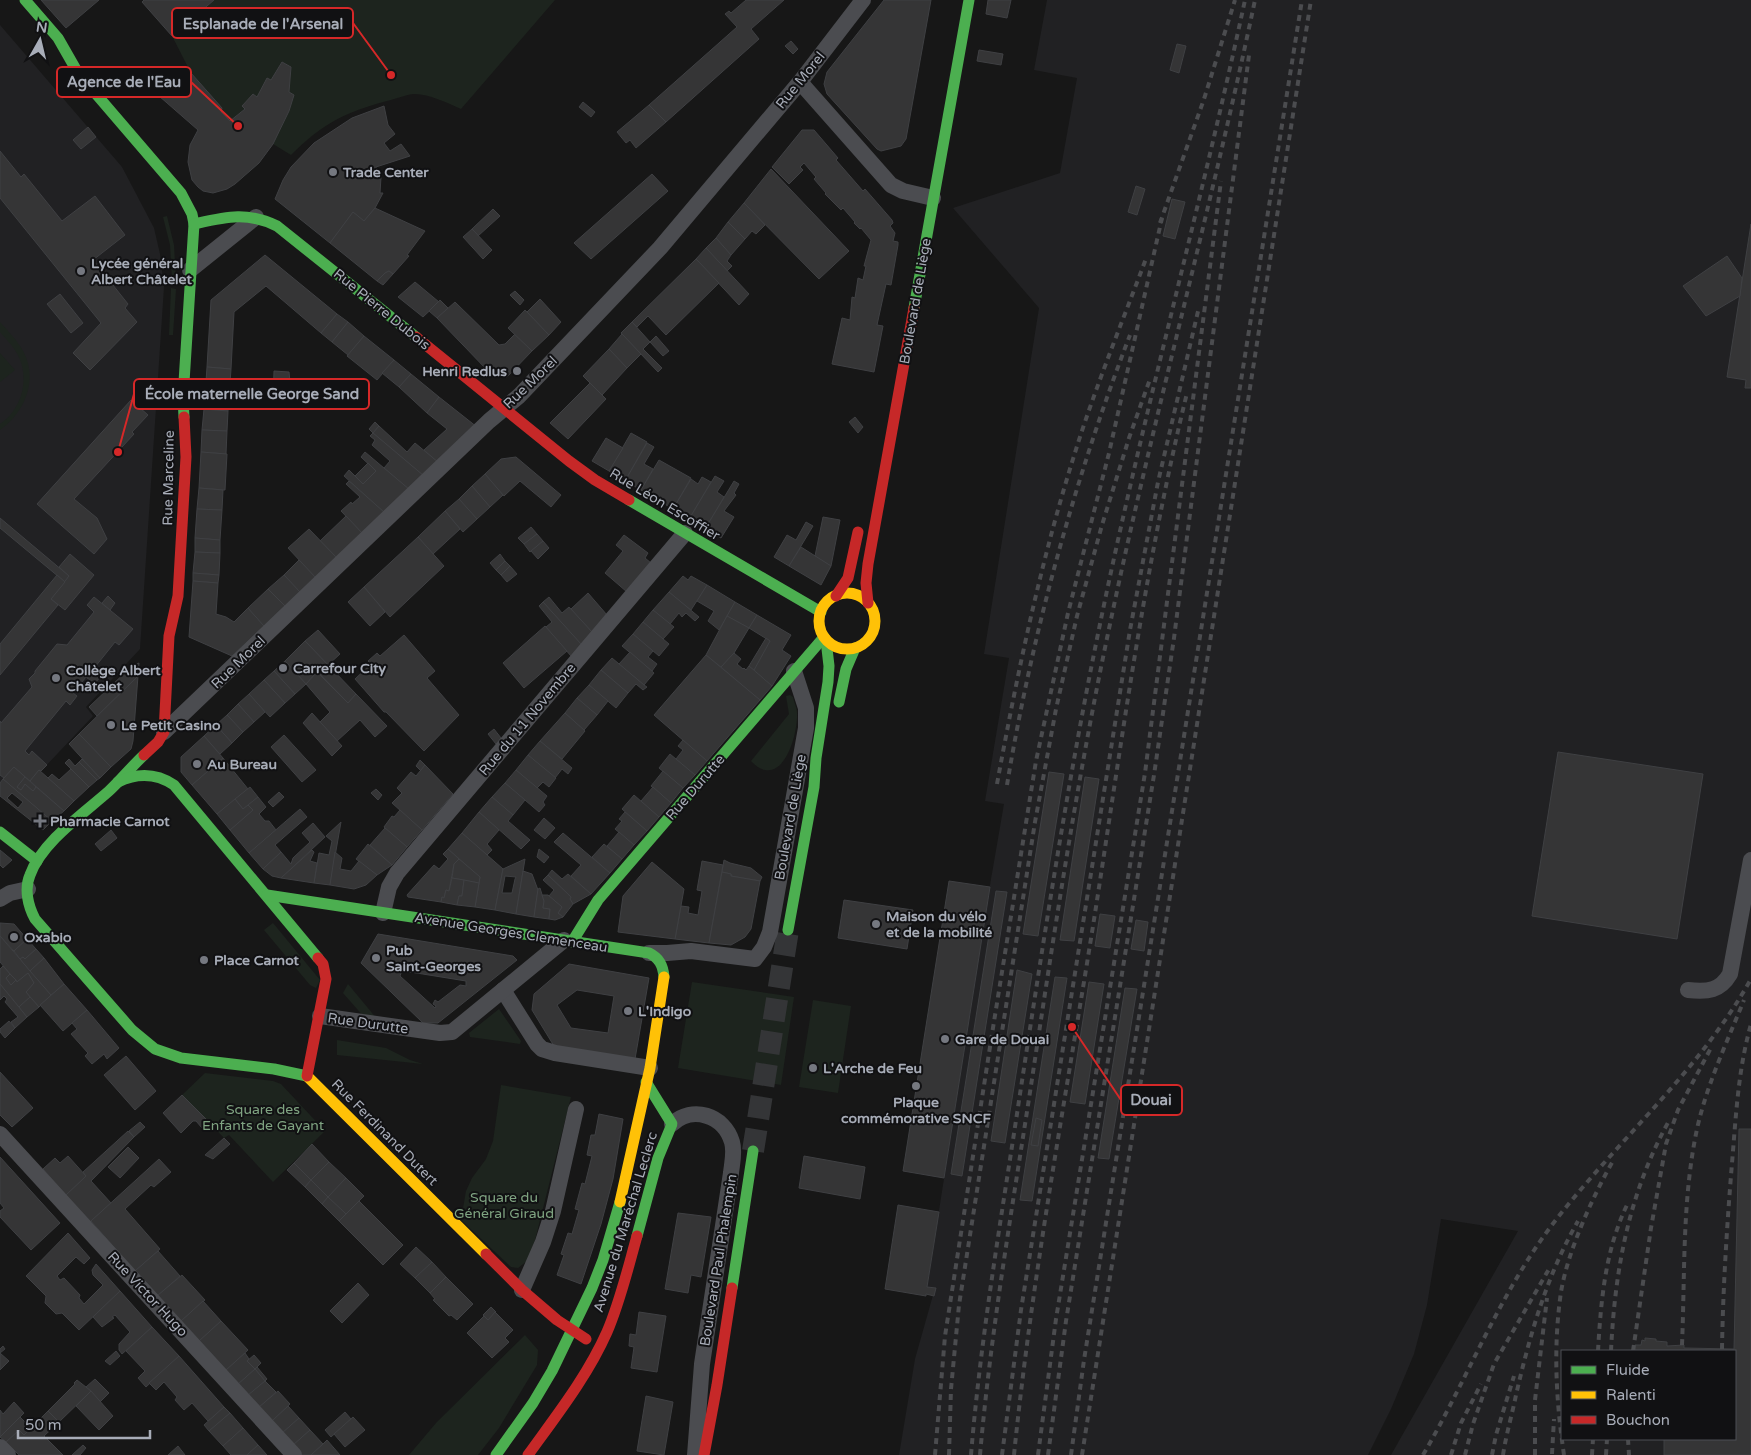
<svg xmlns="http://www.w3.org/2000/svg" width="1751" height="1455" font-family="'Varela Round',sans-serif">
  <rect width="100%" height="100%" fill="#171717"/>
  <!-- built -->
  <g fill="#212123" fill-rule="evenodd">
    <path d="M1047 0H1751V1455H1391L1518 1231 1441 1219 1427 1305 1414 1354 1391 1409 1368 1455H899L915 1359 935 1288 927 1287 991 879 1004 804 985 801 1009 658 984 654 1039 308 953 208 1060 173 1077 78 1034 70ZM1562 1351H1735V1439H1562Z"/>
    <polygon points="0,25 122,167 154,228 160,254 164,287 140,649 86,707 93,716 41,771 39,770 30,781 14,767 0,783"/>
  </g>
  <!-- green -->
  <g fill="#1d241e">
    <path d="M214 0H555L461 109C448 103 427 93 413 94 405 95 395 99 387 101 345 112 322 124 291 155L273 144 289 111 293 95 289 92 291 67 282 62 271 80 267 78 257 97 253 94 242 106 245 109 230 121 221 112V108L191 73 172 36Z"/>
    <polygon points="167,216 174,245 176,280 172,280 170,245 163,217"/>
    <polygon points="171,288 176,289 173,335 169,335"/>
    <path d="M0 322C7 330 14 337 20 346 40 375 27 411 0 430V424C24 408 31 374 15 350 11 344 5 338 0 332Z"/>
    <polygon points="0,353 15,370 0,382"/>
    <path d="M790 695 793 697C794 702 797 708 797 713 798 729 788 774 765 770 759 769 755 765 751 761L789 714 786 696Z"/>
    <polygon points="273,923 320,980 316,988 310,985 264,930"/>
    <polygon points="692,982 794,997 781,1085 678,1068"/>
    <polygon points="348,984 377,1019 365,1018 343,993"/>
    <polygon points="813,1000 851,1006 838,1093 799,1087"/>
    <polygon points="499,1009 521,1041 520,1044 470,1037 469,1033"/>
    <polygon points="337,1040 386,1048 410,1060 423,1064 337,1055"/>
    <polygon points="205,1073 273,1081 281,1084 325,1131 273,1182 229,1135 224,1138 182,1095"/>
    <polygon points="501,1085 571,1097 535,1240 527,1261 518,1268 511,1267 461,1220 466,1191 472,1178 486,1159 493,1141"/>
    <polygon points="525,1335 538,1350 537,1365 499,1428 478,1455 409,1455 436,1423"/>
  </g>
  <!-- building -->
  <g fill="#353536" stroke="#3f4043" fill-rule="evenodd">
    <polygon points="41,0 99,0 66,28"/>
    <polygon points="144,0 214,0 172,36 142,2"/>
    <polygon points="746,0 784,0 751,29 759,39 666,122 649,105 737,27 725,14 729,11 731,13"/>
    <polygon points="884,0 931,0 906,139 901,146 881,151 877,149 827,94 824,84 827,72"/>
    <polygon points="988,0 1011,0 1007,18 986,14"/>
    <polygon points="791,41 798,49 793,54 785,46"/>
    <polygon points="1177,44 1186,46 1179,73 1170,70"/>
    <polygon points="979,50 1003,54 1001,65 977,61"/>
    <polygon points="282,62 291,67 289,92 294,95 289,111 273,144 259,163 235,184 227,189 213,193 203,191 198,187 192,180 188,162 190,145 198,130 151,89 191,73 222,108 221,112 230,121 245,109 242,106 253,94 257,97 267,78 271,80"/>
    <polygon points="583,102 595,112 591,117 579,107"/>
    <polygon points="649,105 666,122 636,148 630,140 626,143 617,132"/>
    <polygon points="384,106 388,125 395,134 384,143 390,151 401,144 410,156 376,167 379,176 381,177 380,193 383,193 375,208 364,221 353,212 330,243 275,199 283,180 291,167 314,143 352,118"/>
    <polygon points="88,127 96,137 81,149 73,140"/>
    <polygon points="802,130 814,130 838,158 836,160 863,191 865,189 892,220 893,223 890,226 895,233 893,241 898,242 898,245 891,285 886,284 877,325 883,326 874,372 832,364 842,318 850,320 852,297 855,298 858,278 863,280 866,266 864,266 871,240 861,228 860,229 854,223 855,222 843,208 841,210 825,194 826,193 814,179 816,177 804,163 800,167 803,170 789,184 772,167"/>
    <polygon points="0,151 21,177 24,174 62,221 95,196 125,235 93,260 128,304 125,308 137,322 90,370 73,353 101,323 0,198"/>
    <polygon points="771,169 849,251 819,279 744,203"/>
    <polygon points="652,174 668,191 591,259 574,243"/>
    <polygon points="1136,186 1145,189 1137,215 1128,212"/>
    <polygon points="1172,199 1185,202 1175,239 1163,236"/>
    <polygon points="744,203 765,225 756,234 752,231 745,239 728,222"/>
    <polygon points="375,208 425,231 407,255 409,256 393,274 389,271 385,273 377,281 330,243 353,212 364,221"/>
    <polygon points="493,209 500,216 478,236 472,229"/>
    <polygon points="728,222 745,239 731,255 716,238"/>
    <polygon points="1751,224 1751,388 1745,388 1746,380 1727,377"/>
    <polygon points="472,229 492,250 483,259 463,237"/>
    <polygon points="716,238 731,255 727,261 732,266 727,271 706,248"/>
    <polygon points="706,248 749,294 739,305 696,259"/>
    <polygon points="265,255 337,314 321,333 266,286 234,312 231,369 207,367 211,300"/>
    <polygon points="1727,256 1742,278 1740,296 1706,316 1683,286"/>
    <polygon points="696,259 719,283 666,335 648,316 637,327 632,322"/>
    <polygon points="389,271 393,274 383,285 377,281 385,273"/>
    <polygon points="415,282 439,302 423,317 398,297"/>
    <polygon points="515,291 524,300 520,305 510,295"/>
    <polygon points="60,294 83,323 71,333 47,304"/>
    <polygon points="540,299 561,322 549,335 527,312"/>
    <polygon points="440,300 448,308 437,318 429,311"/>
    <polygon points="455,302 499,345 505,344 515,334 532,351 507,377 488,371 437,318"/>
    <polygon points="525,310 549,335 532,351 508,328"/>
    <polygon points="337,314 348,322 332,342 321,333"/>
    <polygon points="348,322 364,336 348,355 332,342"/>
    <polygon points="632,322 650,342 643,349 662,368 658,372 621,333"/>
    <polygon points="622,334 641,354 627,368 609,349"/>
    <polygon points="364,336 394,360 377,380 347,356"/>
    <polygon points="656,336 669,351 663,356 650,342"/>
    <polygon points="609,349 627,368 602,395 583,376"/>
    <polygon points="394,360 411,374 399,387 382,373"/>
    <polygon points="207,367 231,369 229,397 205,396"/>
    <polygon points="274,371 289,372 292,401 273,400"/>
    <polygon points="411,374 439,397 427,413 399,387"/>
    <polygon points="590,383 606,399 568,439 550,423"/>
    <polygon points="205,396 229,397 228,411 204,409"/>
    <polygon points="439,397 477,427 439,463 424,450 447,429 427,413"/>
    <polygon points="131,400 148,415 132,432 134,434 74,499 97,518 107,539 94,554 37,504"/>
    <polygon points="204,409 228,411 227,431 202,430"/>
    <polygon points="855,417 863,427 858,433 849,422"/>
    <polygon points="375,422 379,426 373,433 369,429"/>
    <polygon points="379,426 407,452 415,443 439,463 424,476 373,433"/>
    <polygon points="202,430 227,431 226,454 201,452"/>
    <polygon points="373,433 424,476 410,490 384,468 390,461 372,445 375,440 370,436"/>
    <polygon points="631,433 647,442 625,481 609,471"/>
    <polygon points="606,438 623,448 609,471 592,461"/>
    <polygon points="647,443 654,447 644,464 653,469 641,490 625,481"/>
    <polygon points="201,452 227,454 225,490 199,488"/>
    <polygon points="365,452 410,490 385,513 344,476 349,470 363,484 376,471 361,457"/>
    <polygon points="516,457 561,495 551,507 520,481 504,496 485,474 501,459"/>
    <polygon points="659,460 691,478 673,509 641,490"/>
    <polygon points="368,463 376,471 363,484 355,476"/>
    <polygon points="485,474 503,495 490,507 472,486"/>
    <polygon points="715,476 724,481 717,492 724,497 705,529 689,519"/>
    <polygon points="702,477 711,482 689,519 673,509 691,479 698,484"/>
    <polygon points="349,481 385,513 363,534 341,511 351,502 352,504 360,497 346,484"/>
    <polygon points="734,481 739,484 734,493 736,495 724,511 734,517 721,538 705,529"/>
    <polygon points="472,486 490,507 477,519 459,499"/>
    <polygon points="199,488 223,490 222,510 197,509"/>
    <polygon points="459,499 477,519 463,532 445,511"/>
    <polygon points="197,509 222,510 220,540 195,538"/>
    <polygon points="445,511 460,529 433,554 418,537"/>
    <polygon points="346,516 363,534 337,558 320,541"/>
    <polygon points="823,517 840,520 831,566 815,556"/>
    <polygon points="0,518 69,576 65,582 0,528"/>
    <polygon points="806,522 813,526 789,566 774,557 787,535 796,540"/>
    <polygon points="531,527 537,534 524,544 518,538"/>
    <polygon points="309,529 337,558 316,578 288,548"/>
    <polygon points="537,534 543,541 530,552 524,544"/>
    <polygon points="624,535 648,553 645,558 651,563 627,592 605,573 623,551 616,545"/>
    <polygon points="418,537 444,566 390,617 364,587"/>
    <polygon points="195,538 220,540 220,553 195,552"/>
    <polygon points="543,541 549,548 538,559 531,551"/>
    <polygon points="801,547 831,566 821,585 789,566"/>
    <polygon points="195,552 220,553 219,575 193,573"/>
    <polygon points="70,554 94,575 65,610 51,599 69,576 59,567"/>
    <polygon points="500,554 505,561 496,570 490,563"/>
    <polygon points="299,560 316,578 300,592 284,575"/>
    <polygon points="505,561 510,566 501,575 496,570"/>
    <polygon points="510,566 517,574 507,582 501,575"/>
    <polygon points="193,573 219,575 218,583 193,581"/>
    <polygon points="57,575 65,582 51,599 58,605 0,675 0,644"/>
    <polygon points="284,575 300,592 285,606 268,589"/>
    <polygon points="683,576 688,580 691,576 707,585 691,610 669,592"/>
    <polygon points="193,581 218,583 216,614 226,617 234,622 248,608 264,626 232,656 189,637"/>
    <polygon points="707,585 735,602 719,630 708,621 714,611 697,601"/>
    <polygon points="364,587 385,612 370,626 348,602"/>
    <polygon points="268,589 285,606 264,626 248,608"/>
    <polygon points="669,592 699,617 695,621 686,613 682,617 679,613 670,624 653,610"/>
    <polygon points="588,593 607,615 592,632 571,609"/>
    <polygon points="108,596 115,603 110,610 102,603"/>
    <polygon points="94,597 133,629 119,645 115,642 95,667 99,671 101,676 96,682 91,681 86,677 73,693 77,696 70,705 66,701 25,751 29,755 32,751 47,765 41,771 39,770 30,781 14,767 4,778 0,775 0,721 1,723 32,687 29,679 35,673 35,671 57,644 67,645 94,612 87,605"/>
    <polygon points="549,597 562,613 569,607 592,632 581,644 543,602"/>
    <polygon points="543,602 581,644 571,656 546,627 552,622 539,606"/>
    <polygon points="735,602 757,615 749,628 727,616"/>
    <polygon points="653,610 674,627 663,639 643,622"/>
    <polygon points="757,615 791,635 782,650 791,656 772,686 754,670 770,641 749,628"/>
    <polygon points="727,616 749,628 734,653 721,667 706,655"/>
    <polygon points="643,622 669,644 659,656 633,634"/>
    <polygon points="545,626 567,651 524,688 503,663"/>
    <polygon points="318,630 340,654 328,665 305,641"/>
    <polygon points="633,634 653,651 648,657 657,664 652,671 622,646"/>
    <polygon points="404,635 435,671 427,678 459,715 424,751 386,712 384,712 355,679 371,664 368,661 377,653 380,656"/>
    <polygon points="766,638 770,641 754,670 749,666"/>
    <polygon points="305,641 356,694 348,703 319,673 317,672 306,684 285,661"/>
    <polygon points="630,652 654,673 644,685 619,664"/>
    <polygon points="734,653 741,659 737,664 743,669 744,668 746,670 749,666 772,686 760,700 721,667"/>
    <polygon points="706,655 760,700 707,761 654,715"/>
    <polygon points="612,658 644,685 647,687 643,690 636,684 628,693 601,670"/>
    <polygon points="285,661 306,684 295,694 274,671"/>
    <polygon points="139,663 138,676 97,716 89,707 132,666"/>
    <polygon points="601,670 628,693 616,708 589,685"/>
    <polygon points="274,671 295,694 285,703 264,680"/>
    <polygon points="317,672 348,703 356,694 387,726 375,737 360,720 337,741 320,722 330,712 306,684"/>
    <polygon points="138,676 133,741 131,749 111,767 79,734"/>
    <polygon points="264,680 285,703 270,717 249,694"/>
    <polygon points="589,685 608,701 597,715 577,698"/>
    <polygon points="249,694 265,712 254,722 238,704"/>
    <polygon points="577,698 597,715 584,730 565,713"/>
    <polygon points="238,704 254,722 243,732 227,715"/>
    <polygon points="312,713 342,746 332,756 303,723"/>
    <polygon points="565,713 585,731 562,759 540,741"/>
    <polygon points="227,715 243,732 232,743 216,725"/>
    <polygon points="216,725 232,743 220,754 204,736"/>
    <polygon points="494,729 501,738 496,744 488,734"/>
    <polygon points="79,734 111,767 100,778 69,744"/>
    <polygon points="284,735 316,770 302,782 271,747"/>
    <polygon points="204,736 223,758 192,785 181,772 181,757"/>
    <polygon points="683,740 707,761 695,775 676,759 683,750 678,746"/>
    <polygon points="540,741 572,768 568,774 562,769 555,778 528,755"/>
    <polygon points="1558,752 1703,774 1677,939 1532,916"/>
    <polygon points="670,754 695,775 683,788 659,768"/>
    <polygon points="528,755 556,778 549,787 543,782 537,788 516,770"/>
    <polygon points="223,758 248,789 217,814 192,785"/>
    <polygon points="69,759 75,766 79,762 97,780 89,787 65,763"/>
    <polygon points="82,759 100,778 97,780 79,762"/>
    <polygon points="420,760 425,765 421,771 416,766"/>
    <polygon points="425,765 453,794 422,830 392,803 402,793 397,788 411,772 416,776"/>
    <polygon points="14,767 25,777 17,787 21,790 25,784 33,791 36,787 64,811 52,821 3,779"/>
    <polygon points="71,769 89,787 74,801 48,778 52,774 59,780"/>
    <polygon points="39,770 74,801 64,811 30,781"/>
    <polygon points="516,770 547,796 543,802 545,805 539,812 505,783"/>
    <polygon points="663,771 683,788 671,803 651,786"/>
    <polygon points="1049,772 1064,774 1038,936 1023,934"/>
    <polygon points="25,777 36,787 33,791 25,784 21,790 17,787"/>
    <polygon points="1085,777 1099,779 1074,941 1060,940"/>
    <path d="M3 779 52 821 43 830 0 796V783ZM12 793 23 802 18 808 7 798Z"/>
    <polygon points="505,783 525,800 513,815 492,797"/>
    <polygon points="250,787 258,797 243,809 235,799"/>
    <polygon points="653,787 671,803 659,817 641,801"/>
    <polygon points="376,789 382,795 378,800 371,793"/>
    <polygon points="279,792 284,797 273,807 268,802"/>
    <polygon points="634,795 659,817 647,831 622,809"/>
    <polygon points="258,797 266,807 259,814 265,821 269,821 276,830 249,853 230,830 253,810 248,805"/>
    <polygon points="492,797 513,815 508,821 530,840 521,849 479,812"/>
    <polygon points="235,799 243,809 248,805 253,810 230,830 217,814"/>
    <polygon points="300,809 307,817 275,845 281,852 263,869 249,853"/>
    <polygon points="400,810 422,830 407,847 384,827 392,816 394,817"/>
    <polygon points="479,812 499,830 487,844 492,850 487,855 462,833"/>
    <polygon points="625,812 647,831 634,845 615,829 622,821 619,819"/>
    <polygon points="544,818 555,828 545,839 534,830"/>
    <polygon points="341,822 330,885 314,883 319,853 329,855 332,841 326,836"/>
    <polygon points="313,823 325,837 281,878 272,876 263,869 281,852 291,864 293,858 310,842 302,833"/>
    <polygon points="385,828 407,847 392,865 370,845"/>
    <polygon points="111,830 117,838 101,851 95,844"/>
    <polygon points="619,832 634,845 622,859 607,846"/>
    <polygon points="462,833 503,869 495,910 475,907 480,877 448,849"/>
    <polygon points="563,833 610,873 591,894 571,876 581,865 554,842"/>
    <polygon points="368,844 392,865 377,875 356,859"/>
    <polygon points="604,844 622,859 610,873 592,857"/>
    <polygon points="448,849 459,859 454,864 449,891 446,890 444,898 442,897 441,902 408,897 407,895 434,865 439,869 448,859 443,854"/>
    <polygon points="539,849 549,857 544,863 537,857"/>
    <polygon points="0,850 12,860 3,868 0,865"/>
    <polygon points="312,850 314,852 310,861 317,863 314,883 281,878"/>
    <polygon points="335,852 342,858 340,869 351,871 359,861 377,875 366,885 354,889 330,885"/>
    <polygon points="459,859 480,877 479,883 452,878 454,864"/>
    <path d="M525 859 516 914 495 910 503 869ZM505 876 516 877 515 879 512 893H502Z"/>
    <polygon points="724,860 730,863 751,868 762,877 760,881 731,876 731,874 722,872"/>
    <polygon points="702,861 723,865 709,943 675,939 681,906 689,907 688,913 698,915 702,891 697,890"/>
    <polygon points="652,862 684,889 675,939 618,932 623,896"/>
    <polygon points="552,870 562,879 568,874 591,894 573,904 570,899 571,897 548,875"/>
    <polygon points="523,871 532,874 538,890 534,917 516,914"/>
    <polygon points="722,872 731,874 731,876 760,881 751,929 745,937 731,945 709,943"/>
    <polygon points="548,875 571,897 570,899 573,904 563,917 558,913 562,907 549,896 554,890 543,880"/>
    <polygon points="452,878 464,880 462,896 459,896 457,905 441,902 442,897 444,898 446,890 449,891"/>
    <polygon points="464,880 479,883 475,907 457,905 459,896 462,896"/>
    <polygon points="949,881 990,887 944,1178 903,1171"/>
    <polygon points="540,888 544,901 543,908 550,909 549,919 534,917 538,889"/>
    <polygon points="996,891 1007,892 962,1176 951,1174"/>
    <polygon points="542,895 548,895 562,907 558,913 563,917 555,920 549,919 550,909 543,908 544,901"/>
    <polygon points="844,900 913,910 907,949 838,938"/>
    <polygon points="1100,914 1115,916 1110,948 1095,946"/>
    <polygon points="1136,920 1148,922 1144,951 1131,949"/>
    <polygon points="0,923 14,924 27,939 14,951 0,936"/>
    <path d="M378 934 513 956 517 960 438 1023H423L361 963ZM398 970 466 981V986L460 985 438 1002 435 1000 433 1004 436 1006 435 1008 400 976 401 973H398Z"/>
    <polygon points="0,936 51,995 39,1007 26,992 34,983 28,973 17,982 0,962"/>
    <polygon points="27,939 36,949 25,959 23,957 20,959 14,951"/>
    <polygon points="36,949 44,958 30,971 20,959 23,957 25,959"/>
    <polygon points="44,958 64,984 51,995 30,971"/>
    <path d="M569 964 649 978 635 1059 554 1046 532 1010 534 994ZM577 990 614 996 608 1033 571 1028 557 1005Z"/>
    <polygon points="3,966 10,974 6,978 11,985 16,980 17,982 28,973 34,983 26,992 30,997 19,1007 0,984 0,969"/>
    <polygon points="1017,970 1032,974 1005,1143 991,1141"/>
    <polygon points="10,974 16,980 11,985 6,978"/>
    <polygon points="1055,977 1067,978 1032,1201 1020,1200"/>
    <polygon points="1089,982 1104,984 1085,1104 1070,1102"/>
    <polygon points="0,984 27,1017 15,1028 11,1022 18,1017 5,1002 7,999 4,996 0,1000"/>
    <polygon points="64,984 87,1010 63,1031 40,1005"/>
    <polygon points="1125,988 1137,989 1109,1159 1098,1158"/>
    <polygon points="30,997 39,1007 27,1017 19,1007"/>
    <polygon points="87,1010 119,1048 107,1059 104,1054 92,1064 85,1056 88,1053 71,1034 77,1029 72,1023"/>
    <polygon points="9,1021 15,1028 5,1038 0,1032 0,1029"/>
    <polygon points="126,1056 156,1091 135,1110 104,1075"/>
    <polygon points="0,1072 33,1108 12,1127 0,1115"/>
    <polygon points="182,1095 209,1122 202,1128 196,1121 193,1121 181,1133 163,1113"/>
    <polygon points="599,1114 623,1119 613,1179 601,1224 581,1284 557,1275 564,1255 561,1254 568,1233 572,1234 579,1210 575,1209 582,1183 585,1184 592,1156 587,1155 591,1135 595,1135"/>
    <polygon points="1036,1118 1042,1120 1038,1146 1031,1145"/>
    <polygon points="140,1122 145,1127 134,1137 129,1131"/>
    <polygon points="1739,1129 1751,1129 1751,1455 1664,1455 1664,1439 1735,1439 1735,1351 1635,1351 1635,1345 1641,1345 1642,1340 1645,1341 1645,1338 1656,1339 1656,1341 1667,1342 1667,1346 1684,1345 1684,1348 1734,1349"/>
    <polygon points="128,1131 134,1137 91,1181 111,1203 90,1222 66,1195 86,1176 83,1172"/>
    <polygon points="224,1138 230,1144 213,1159 205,1155"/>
    <polygon points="312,1144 329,1162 311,1180 294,1163"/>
    <polygon points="128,1147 139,1158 120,1178 108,1167"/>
    <polygon points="68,1156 86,1176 66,1195 43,1169 55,1158 60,1163"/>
    <polygon points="804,1156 865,1167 860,1199 799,1188"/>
    <polygon points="0,1157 60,1223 31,1250 0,1217 0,1211 4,1208 0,1203"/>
    <polygon points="159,1159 171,1172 154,1187 151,1185 125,1209 160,1249 135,1271 91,1221"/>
    <polygon points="329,1162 346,1178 328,1197 311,1180"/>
    <polygon points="294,1163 311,1180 305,1187 287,1170"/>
    <polygon points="346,1178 364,1196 346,1214 328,1197"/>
    <polygon points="311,1180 328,1197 322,1204 305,1187"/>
    <polygon points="328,1197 346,1214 339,1221 322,1204"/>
    <polygon points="359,1201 403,1245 383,1265 339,1221"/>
    <polygon points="898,1205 939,1212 927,1287 936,1288 934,1296 926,1294 926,1296 885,1289"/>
    <polygon points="678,1213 711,1217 701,1277 691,1275 688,1293 665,1289"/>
    <polygon points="68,1233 90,1258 84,1264 76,1257 57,1276 60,1280 64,1278 80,1295 79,1298 84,1304 103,1285 93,1275 92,1270 96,1264 120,1291 79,1330 62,1313 56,1314 45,1303 46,1296 26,1276"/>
    <polygon points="416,1247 432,1262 415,1278 400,1264"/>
    <polygon points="158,1251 180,1276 157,1296 135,1271"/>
    <polygon points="432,1262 446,1277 430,1293 415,1278"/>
    <polygon points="182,1275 205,1300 180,1322 157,1296"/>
    <polygon points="446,1277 473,1304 457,1320 451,1315 449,1316 433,1300 435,1299 430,1293"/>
    <polygon points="358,1283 369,1295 342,1323 330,1311"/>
    <polygon points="120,1291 152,1327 122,1354 119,1350 119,1344 130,1332 115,1315 112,1317 114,1318 102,1327 93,1317"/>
    <polygon points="203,1301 221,1321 198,1342 180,1322"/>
    <polygon points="491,1307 496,1312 488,1320 483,1315"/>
    <polygon points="495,1312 513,1330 505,1338 509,1342 492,1358 467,1333 484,1316 488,1320"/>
    <polygon points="639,1312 666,1316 657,1372 631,1368 634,1347 629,1346 630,1334 636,1335"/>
    <polygon points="221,1321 248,1350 225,1371 198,1342"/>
    <polygon points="152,1327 179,1356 146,1387 138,1378 145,1371 126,1351"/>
    <polygon points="3,1346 5,1349 0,1353 9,1361 0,1370 0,1349"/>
    <polygon points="116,1351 120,1356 110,1365 105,1361"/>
    <polygon points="245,1353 249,1359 247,1361 255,1369 237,1385 225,1371"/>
    <polygon points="254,1355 261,1363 255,1369 247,1361"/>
    <polygon points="179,1356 224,1407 208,1421 192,1403 184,1410 175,1400 177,1397 164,1382 156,1390 149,1383"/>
    <polygon points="257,1367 267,1379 265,1381 255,1369"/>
    <polygon points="255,1369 265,1381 247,1396 237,1385"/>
    <polygon points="95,1379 109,1393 100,1402 86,1387"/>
    <polygon points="77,1380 91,1391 59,1422 48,1411 75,1384 74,1383"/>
    <polygon points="265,1381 276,1392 258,1408 247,1396"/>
    <polygon points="91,1391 113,1416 99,1430 76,1406"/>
    <polygon points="278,1391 290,1404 271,1422 258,1408"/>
    <polygon points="646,1396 673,1402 664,1455 637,1451"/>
    <polygon points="14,1402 24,1413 0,1437 0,1410 3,1414"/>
    <polygon points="288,1406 299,1418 281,1434 271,1422"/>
    <polygon points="224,1407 230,1413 209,1431 204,1425"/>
    <polygon points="48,1411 59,1422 44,1436 63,1455 19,1455 6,1442 19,1430 24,1435"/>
    <polygon points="345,1412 351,1419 331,1437 325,1430"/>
    <polygon points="230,1413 243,1428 223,1446 209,1431"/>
    <polygon points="20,1417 31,1428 24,1435 19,1430 6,1442 0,1437"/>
    <polygon points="353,1417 365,1430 345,1447 334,1434"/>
    <polygon points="299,1418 310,1430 292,1446 281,1434"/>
    <polygon points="243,1428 258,1445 247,1455 231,1455 223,1446"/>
    <polygon points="310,1430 323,1444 311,1455 300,1455 292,1446"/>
    <polygon points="327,1440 340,1455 311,1455 323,1444"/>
    <polygon points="83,1445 86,1448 80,1455 72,1455"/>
    <polygon points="258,1445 267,1455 247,1455"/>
    <polygon points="178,1446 185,1455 168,1455"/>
  </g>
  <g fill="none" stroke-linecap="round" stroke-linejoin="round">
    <!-- secondary-tunnel -->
    <polyline stroke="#343537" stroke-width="22" stroke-dasharray="22 11" stroke-linecap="butt" points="753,1151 788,930"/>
    <!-- street -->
    <g stroke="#4b4c50" stroke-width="16">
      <polyline points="800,82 891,185 903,191 933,198"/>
      <polyline points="190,270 256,217"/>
      <polyline points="164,732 489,421 519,396 660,248 800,82 863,0"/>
      <polyline points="0,899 10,893 28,889"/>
      <polyline points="383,913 389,887 397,873 685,533"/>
      <polyline points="649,953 667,953 691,951 755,959 764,947 770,932 806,728 806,708 794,671"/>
      <polyline points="503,990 537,1044 542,1049 555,1053 650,1068"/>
      <path d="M1688 990C1708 992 1720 991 1730 974L1751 860"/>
      <polyline points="320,1016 440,1033 452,1032 564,940"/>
      <path d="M672 1124C692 1105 724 1115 732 1142 735 1152 732 1163 731 1173L702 1364 695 1455"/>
      <polyline points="0,1134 294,1455"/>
      <polyline points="522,1290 543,1242 553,1211 576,1109"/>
      <polyline points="0,1447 8,1455"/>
    </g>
    <!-- fast -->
    <g stroke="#4caf50" stroke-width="11">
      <polyline points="25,0 58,38 78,73 181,193 192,214 194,224 183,398 184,417"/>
      <path d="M194 224C225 217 247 211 277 226L416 337"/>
      <polyline points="914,308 969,0"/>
      <polyline points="629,500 821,612"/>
      <polyline points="839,702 846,669 855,648"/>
      <path d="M144 755C131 767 121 780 109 791 83 814 42 842 30 875 24 889 28 906 35 919L132 1030 155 1049 181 1058 274 1069 307 1076"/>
      <path d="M118 782C137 773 156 773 174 785L318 958"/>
      <polyline points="0,832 37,861"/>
      <path d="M267 895 649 953C659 958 663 965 664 977"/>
      <polyline points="788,930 814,787 816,758 828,682 829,666 826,640"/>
      <polyline points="572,942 598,900 824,637"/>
      <polyline points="637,1236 658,1158 672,1124 646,1082"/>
      <polyline points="732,1288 753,1151"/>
      <polyline points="496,1455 533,1403 552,1371 592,1288 603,1260 620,1202"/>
    </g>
    <!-- slow -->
    <g stroke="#ffc107" stroke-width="11">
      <circle cx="847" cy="621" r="28"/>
      <polyline points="307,1076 486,1254"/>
      <polyline points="620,1202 650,1068 664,977"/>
    </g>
    <!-- jam -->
    <g stroke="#c62828" stroke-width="11">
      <polyline points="416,337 569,461 595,480 629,500"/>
      <polyline points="836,596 848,578 858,532"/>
      <polyline points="868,603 866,583 868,564 914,308"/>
      <polyline points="144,755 158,742 164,732 169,636 178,596 186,457 184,417"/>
      <polyline points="307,1076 326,979 323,964 318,958"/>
      <polyline points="486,1254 522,1290 557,1320 586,1339"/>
      <path d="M528 1455C556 1416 587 1377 607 1332 620 1302 628 1268 637 1236"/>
      <polyline points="704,1455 717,1385 732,1288"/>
    </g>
    <!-- rail -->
    <g stroke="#4b4c4f" stroke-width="4" stroke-dasharray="6 5" stroke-linecap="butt">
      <polyline points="1160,223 1204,99 1235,0"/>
      <path d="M997 784C1017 675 1040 565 1073 459 1094 390 1122 323 1147 256"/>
      <path d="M1007 785C1032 634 1075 478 1130 335"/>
      <path d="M1682 1345C1685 1274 1682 1199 1697 1129 1707 1084 1727 1042 1744 1000"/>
      <path d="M1722 1349C1723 1287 1727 1225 1732 1163 1736 1116 1738 1070 1751 1024"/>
      <path d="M1598 1351C1601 1300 1605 1251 1627 1205"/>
      <path d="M1611 1351C1615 1268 1629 1192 1670 1119"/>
      <polyline points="1633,1351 1651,1228 1666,1144 1678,1110 1712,1046"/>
      <polyline points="1628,1439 1629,1455"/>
      <polyline points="1552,1454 1554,1419"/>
      <polyline points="935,1455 945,1336 992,1034 1036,761 1068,613 1109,453 1162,218"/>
      <polyline points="949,1455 951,1389 959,1305 1035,822 1056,709 1077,616 1102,525 1129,438 1150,379"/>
      <path d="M971 1455C981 1334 1002 1214 1020 1094 1044 937 1068 779 1100 624 1143 415 1200 209 1245 0"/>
      <path d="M980 1455C991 1329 1013 1204 1032 1079 1055 927 1078 774 1110 624 1154 415 1211 209 1255 0"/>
      <polyline points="1002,1455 1021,1310 1130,630 1158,482 1199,307"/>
      <path d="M1014 1455C1032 1277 1065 1102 1093 926 1121 748 1144 568 1187 393"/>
      <polyline points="1038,1455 1056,1319 1145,773 1221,181"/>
      <polyline points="1048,1455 1066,1321 1154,775 1174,638 1249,55"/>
      <polyline points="1071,1455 1084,1360 1302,0"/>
      <polyline points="1082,1455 1311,0"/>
      <path d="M1423 1455C1468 1378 1500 1292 1555 1221 1619 1139 1700 1070 1751 979"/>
      <polyline points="1451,1455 1461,1423 1481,1384"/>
      <polyline points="1465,1455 1473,1424 1494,1364 1549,1269"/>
      <polyline points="1492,1455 1496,1435 1514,1376"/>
      <path d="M1503 1455C1506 1435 1512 1415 1516 1395 1530 1334 1547 1275 1578 1221"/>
      <polyline points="1535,1455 1535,1400 1547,1298"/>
      <path d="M1564 1455C1556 1401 1553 1347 1561 1292 1568 1250 1593 1196 1614 1159"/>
      <polyline points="1592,1455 1593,1439"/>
      <polyline points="1606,1455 1607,1439"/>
    </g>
  </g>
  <!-- markers -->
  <g fill="#757880" stroke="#111113" stroke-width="2">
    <circle cx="333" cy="172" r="5"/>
    <circle cx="81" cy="271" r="5"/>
    <circle cx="517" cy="371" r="5"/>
    <circle cx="283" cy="668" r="5"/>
    <circle cx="56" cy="678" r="5"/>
    <circle cx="111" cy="725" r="5"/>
    <circle cx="197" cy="764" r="5"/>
    <path d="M37.5 813.5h5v5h5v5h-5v5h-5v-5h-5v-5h5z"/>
    <circle cx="876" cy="924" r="5"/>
    <circle cx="14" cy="937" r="5"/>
    <circle cx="376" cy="958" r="5"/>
    <circle cx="204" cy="960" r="5"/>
    <circle cx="628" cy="1011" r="5"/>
    <circle cx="945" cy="1039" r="5"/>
    <circle cx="813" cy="1068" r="5"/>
    <circle cx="916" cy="1086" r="5"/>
  </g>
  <g text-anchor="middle" stroke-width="4" stroke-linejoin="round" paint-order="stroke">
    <!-- street labels -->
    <g font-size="14" fill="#a8adb8" stroke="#111113">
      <text transform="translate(800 80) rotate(-51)" y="5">Rue Morel</text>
      <text transform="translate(915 301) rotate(-80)" y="5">Boulevard de Liège</text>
      <text transform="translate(382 309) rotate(39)" y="5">Rue Pierre Dubois</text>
      <text transform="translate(530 382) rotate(-44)" y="5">Rue Morel</text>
      <text transform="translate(168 478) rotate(-89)" y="5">Rue Marceline</text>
      <text transform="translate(665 504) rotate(31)" y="5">Rue Léon Escoffier</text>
      <text transform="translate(238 662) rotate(-44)" y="5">Rue Morel</text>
      <text transform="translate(527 719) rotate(-50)" y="5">Rue du 11 Novembre</text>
      <text transform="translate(695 787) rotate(-49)" y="5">Rue Durutte</text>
      <text transform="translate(790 817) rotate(-80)" y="5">Boulevard de Liège</text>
      <text transform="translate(511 932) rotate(9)" y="5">Avenue Georges Clemenceau</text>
      <text transform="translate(368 1023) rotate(8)" y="5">Rue Durutte</text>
      <text transform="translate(385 1132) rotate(45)" y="5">Rue Ferdinand Dutert</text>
      <text transform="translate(625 1222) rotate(-73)" y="5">Avenue du Maréchal Leclerc</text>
      <text transform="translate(718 1260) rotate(-81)" y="5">Boulevard Paul Phalempin</text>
      <text transform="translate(148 1294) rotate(47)" y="5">Rue Victor Hugo</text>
    </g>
    <!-- poi labels -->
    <g font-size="14" font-weight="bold" fill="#a8adb8" stroke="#111113" text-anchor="start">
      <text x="343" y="177">Trade Center</text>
      <text x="91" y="268">Lycée général<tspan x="91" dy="16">Albert Châtelet</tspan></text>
      <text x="507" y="376" text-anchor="end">Henri Redlus</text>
      <text x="293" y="673">Carrefour City</text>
      <text x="66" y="675">Collège Albert<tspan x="66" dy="16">Châtelet</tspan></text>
      <text x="121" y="730">Le Petit Casino</text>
      <text x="207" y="769">Au Bureau</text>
      <text x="50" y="826">Pharmacie Carnot</text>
      <text x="886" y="921">Maison du vélo<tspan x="886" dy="16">et de la mobilité</tspan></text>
      <text x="24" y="942">Oxabio</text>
      <text x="386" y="955">Pub<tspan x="386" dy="16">Saint-Georges</tspan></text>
      <text x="214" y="965">Place Carnot</text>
      <text x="638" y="1016">L'Indigo</text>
      <text x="955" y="1044">Gare de Douai</text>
      <text x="823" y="1073">L'Arche de Feu</text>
      <text x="916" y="1107" text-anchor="middle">Plaque<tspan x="916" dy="16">commémorative SNCF</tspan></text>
    </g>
    <!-- park labels -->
    <g font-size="14" fill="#7fa381" stroke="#111113">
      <text x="263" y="1114">Square des<tspan x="263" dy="16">Enfants de Gayant</tspan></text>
      <text x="504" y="1202">Square du<tspan x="504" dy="16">Général Giraud</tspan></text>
    </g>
  </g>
  <!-- callouts -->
  <path fill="none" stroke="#d62828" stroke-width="2" d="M391 75L353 23M238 126L191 82M118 452L134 394M1072 1027L1121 1100"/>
  <g fill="#d62828" stroke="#111113" stroke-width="2">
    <circle cx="391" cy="75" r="5"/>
    <circle cx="238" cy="126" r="5"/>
    <circle cx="118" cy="452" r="5"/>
    <circle cx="1072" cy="1027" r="5"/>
  </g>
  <g fill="#111113" stroke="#d62828" stroke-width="2">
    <rect x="172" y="8" width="181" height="30" rx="5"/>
    <rect x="57" y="67" width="134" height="30" rx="5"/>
    <rect x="134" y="379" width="235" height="30" rx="5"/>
    <rect x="1121" y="1085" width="61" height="30" rx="5"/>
  </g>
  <g font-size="15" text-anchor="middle" font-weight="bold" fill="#a8adb8">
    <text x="263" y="29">Esplanade de l'Arsenal</text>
    <text x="124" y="87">Agence de l'Eau</text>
    <text x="252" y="399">École maternelle George Sand</text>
    <text x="1151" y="1105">Douai</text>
  </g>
  <!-- legend -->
  <rect x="1561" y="1350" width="175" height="90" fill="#111113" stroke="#4d4f55"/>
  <rect x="1571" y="1366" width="25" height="8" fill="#4caf50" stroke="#4d4f55"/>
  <text x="1606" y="1375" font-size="15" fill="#a8adb8">Fluide</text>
  <rect x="1571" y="1391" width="25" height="8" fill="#ffc107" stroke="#4d4f55"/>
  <text x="1606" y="1400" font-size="15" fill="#a8adb8">Ralenti</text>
  <rect x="1571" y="1416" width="25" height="8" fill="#c62828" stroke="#4d4f55"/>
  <text x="1606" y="1425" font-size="15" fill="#a8adb8">Bouchon</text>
  <!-- north arrow -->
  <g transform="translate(40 40) rotate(8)" stroke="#111113" stroke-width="4" paint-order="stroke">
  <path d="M0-4L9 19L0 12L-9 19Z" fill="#a8adb8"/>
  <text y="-8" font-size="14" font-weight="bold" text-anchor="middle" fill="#a8adb8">N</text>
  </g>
  <!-- scale -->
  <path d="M18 1430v8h132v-8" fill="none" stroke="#a8adb8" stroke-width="2.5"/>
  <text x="25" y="1430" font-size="15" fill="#a8adb8" stroke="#111113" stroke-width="4" paint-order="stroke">50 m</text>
</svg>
